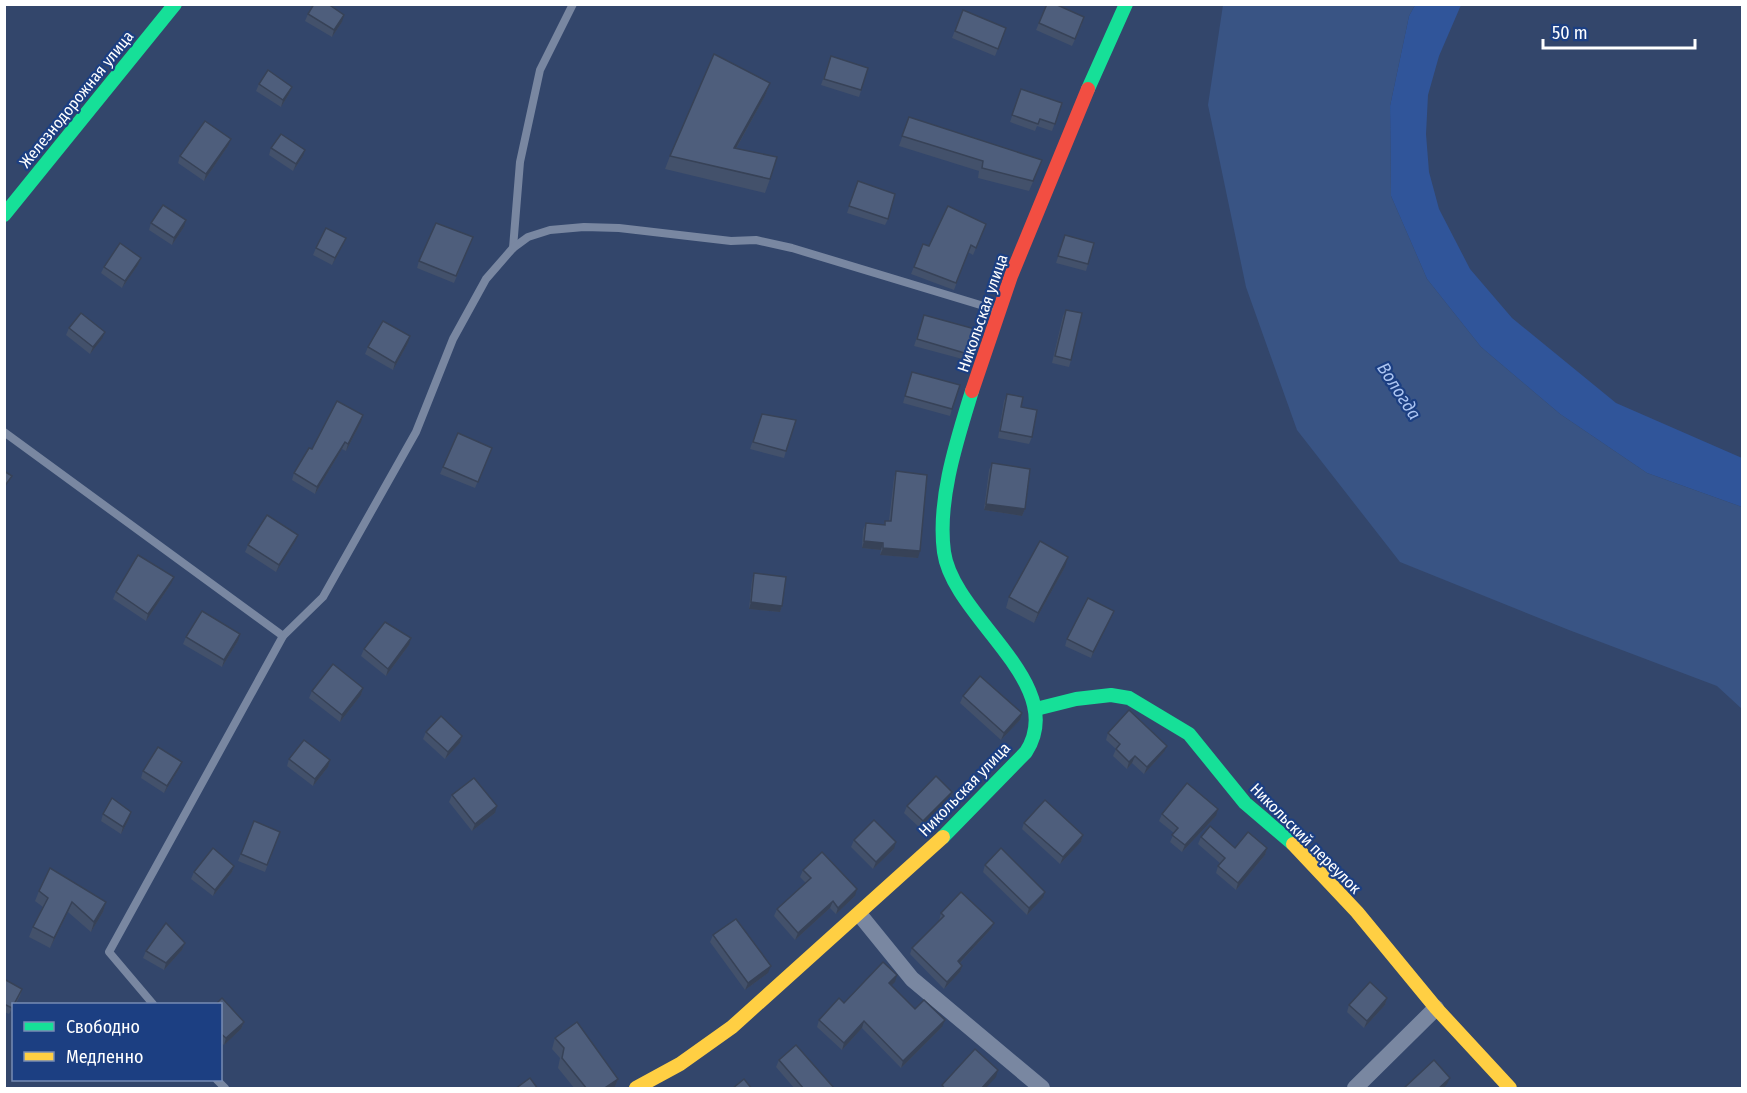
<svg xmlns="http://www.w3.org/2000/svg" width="1747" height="1093" font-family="'Fira Sans Condensed',sans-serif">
  <rect width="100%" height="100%" fill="#33466b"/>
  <!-- green -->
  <polygon fill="#30559a" points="1415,5 1461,5 1439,56 1428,95 1426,134 1429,172 1439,209 1470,269 1512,318 1616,403 1742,458 1742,507 1647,473 1560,414 1481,347 1427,279 1391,196 1390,106 1409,16"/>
  <!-- water -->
  <polygon fill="#395484" points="1223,5 1415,5 1409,16 1390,106 1391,196 1427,279 1481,347 1560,414 1647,473 1742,507 1742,709 1717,686 1569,630 1400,562 1297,430 1246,287 1208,105"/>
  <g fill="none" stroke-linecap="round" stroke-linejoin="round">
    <!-- lane -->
    <g stroke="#7987a1" stroke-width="8">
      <polyline points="513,248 520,162 540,70 573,4"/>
      <polyline points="4,432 283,636"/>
      <polyline points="153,1004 109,952 283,636 323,597 416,432 453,339 486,279 513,248 528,237 550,230 584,227 619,228 731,241 756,240 792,248 997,310"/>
      <polyline points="217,1080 225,1088"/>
    </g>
    <!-- street -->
    <g stroke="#7987a1" stroke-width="16">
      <polyline points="860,915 912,979 1042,1088"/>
      <polyline points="1355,1088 1436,1008"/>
    </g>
    <!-- fast -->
    <g stroke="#16e098" stroke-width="14">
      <polyline points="1088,89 1126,4"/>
      <polyline points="4,215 175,4"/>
      <polyline points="1036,709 1076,699 1111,695 1129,698 1189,734 1245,803 1293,844"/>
      <path d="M943 837 1026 752C1070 684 953 618 944 552 937 500 957 440 972 391"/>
    </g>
    <!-- slow -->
    <g stroke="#ffcf43" stroke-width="14">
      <polyline points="1293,844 1357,912 1436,1008 1510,1088"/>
      <polyline points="636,1088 680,1064 732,1027 943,837"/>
    </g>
    <!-- jam -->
    <polyline stroke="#f24e42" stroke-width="14" points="972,391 1011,276 1088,89"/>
  </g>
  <!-- wall -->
  <g fill="#43516b">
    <polygon points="963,10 1006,28 995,56 952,38"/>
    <polygon points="308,14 342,22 332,37 305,21"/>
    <polygon points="1039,23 1082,24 1072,46 1036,30"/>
    <polygon points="831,56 868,68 859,97 821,85"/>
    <polygon points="770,83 765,96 736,149 770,179 765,193 665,169 670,156"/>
    <polygon points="259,84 292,87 289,94 281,107 256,91"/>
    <polygon points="1021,89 1062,103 1052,131 1037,126 1035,131 1010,122"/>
    <polygon points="909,117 1038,170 1029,191 978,178 979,171 899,146"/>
    <polygon points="228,146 204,181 178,163 180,156"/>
    <polygon points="271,148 303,156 293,171 269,155"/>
    <polygon points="858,181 888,219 885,225 847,213"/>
    <polygon points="151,223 184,227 172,245 149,230"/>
    <polygon points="986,224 973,255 968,252 954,290 911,274 923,244 929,246"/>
    <polygon points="1065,235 1088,264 1086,271 1056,263"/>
    <polygon points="346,238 343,245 332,265 313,255 316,248"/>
    <polygon points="470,244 454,283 417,268 419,261"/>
    <polygon points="141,258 138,265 122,288 101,273 104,267"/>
    <polygon points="1066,310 1071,360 1069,367 1052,363 1063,316"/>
    <polygon points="924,315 968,354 966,360 914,346"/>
    <polygon points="69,328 102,339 90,354 66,335"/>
    <polygon points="408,343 393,370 365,354 368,347"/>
    <polygon points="912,372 952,409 950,416 903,403"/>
    <polygon points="1007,394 1032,437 1029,444 998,438 1004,401"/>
    <polygon points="762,414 786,451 784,458 750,449"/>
    <polygon points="361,422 346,451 342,449 315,494 292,480 294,473 312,449"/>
    <polygon points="492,448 475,488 440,474 443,467"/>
    <polygon points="992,463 1025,509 1022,516 984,510 989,470"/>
    <polygon points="896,471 918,558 880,555 881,550 862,548 863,530 866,523 884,525 885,521 889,521 894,478"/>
    <polygon points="295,542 276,572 245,552 248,545"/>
    <polygon points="1065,567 1034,623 1006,608 1009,597"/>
    <polygon points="754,573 782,606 780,612 749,609 752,580"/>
    <polygon points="171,584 146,621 113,599 116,592"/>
    <polygon points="1114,611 1091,658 1065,646 1067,639"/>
    <polygon points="186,637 238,641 222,667 183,644"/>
    <polygon points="409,645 386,676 361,656 364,649"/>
    <polygon points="363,688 361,695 340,722 309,698 312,691"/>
    <polygon points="963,696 1020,720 1001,740 960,703"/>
    <polygon points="426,732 462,736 460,743 445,759 423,739"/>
    <polygon points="1108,733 1164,752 1144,774 1132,763 1127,769 1113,756 1116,749 1106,740"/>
    <polygon points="289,759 330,760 328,767 313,786 287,766"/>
    <polygon points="179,769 164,793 141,778 143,771"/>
    <polygon points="952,792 949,799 920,828 904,813 907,806"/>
    <polygon points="452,795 495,813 472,831 449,802"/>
    <polygon points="103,814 129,819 121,834 101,821"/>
    <polygon points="1162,814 1216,816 1182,852 1170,842 1174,833 1159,821"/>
    <polygon points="254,821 280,832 265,872 238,861"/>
    <polygon points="1024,823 1083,835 1081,842 1060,864 1022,829"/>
    <polygon points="1201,837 1235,848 1267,848 1265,855 1236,890 1216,873 1218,866 1221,864 1198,844"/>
    <polygon points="854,840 894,849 873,869 851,847"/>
    <polygon points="985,865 1043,898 1027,915 983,872"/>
    <polygon points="234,866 232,872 213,896 191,879 194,872"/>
    <polygon points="803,870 855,896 836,914 830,908 795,940 774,916 777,909 806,883 800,877"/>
    <polygon points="39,891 106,902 103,912 91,932 68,912 50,948 29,937 33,927 43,907 35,901"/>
    <polygon points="941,913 994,923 991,929 960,963 962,966 960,972 944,989 910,954 912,948 939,921"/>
    <polygon points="713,935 768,973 745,990 710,942"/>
    <polygon points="185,943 182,950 164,970 143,958 146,951"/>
    <polygon points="4,979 22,989 20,996 15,1005 14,1005 9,1014 4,1012"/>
    <polygon points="895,982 891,985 915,1009 942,1027 901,1068 862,1028 842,1050 817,1027 819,1020 844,1003"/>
    <polygon points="1387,998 1385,1005 1364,1028 1347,1012 1349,1005"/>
    <polygon points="220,1005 244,1022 241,1029 224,1045 220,1042"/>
    <polygon points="555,1038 618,1079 614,1089 575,1089 558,1068 560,1058 552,1049"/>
    <polygon points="779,1060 834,1089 795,1089 776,1067"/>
  </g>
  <!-- shaded-wall -->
  <g fill="#374257">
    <polygon points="344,15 342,22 332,37 334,30"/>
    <polygon points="770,83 765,96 729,161 734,148"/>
    <polygon points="292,87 289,94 281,107 283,100"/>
    <polygon points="231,139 228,146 204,181 206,174"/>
    <polygon points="305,150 303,156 293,171 296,164"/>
    <polygon points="186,220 184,227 172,245 174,238"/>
    <polygon points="346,238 343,245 332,265 335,258"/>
    <polygon points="141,258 138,265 122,288 125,281"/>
    <polygon points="105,332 102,339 90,354 93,347"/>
    <polygon points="410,336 408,343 393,370 395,363"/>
    <polygon points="363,415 361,422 346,451 348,444"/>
    <polygon points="345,442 342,449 315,494 317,487"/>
    <polygon points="986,504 1025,509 1022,516 984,510"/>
    <polygon points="298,535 295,542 276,572 279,565"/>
    <polygon points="864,541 883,543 881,550 862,548"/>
    <polygon points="883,548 920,551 918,558 880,555"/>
    <polygon points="1068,557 1065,567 1034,623 1038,613"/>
    <polygon points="174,577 171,584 146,621 148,614"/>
    <polygon points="751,602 782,606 780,612 749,609"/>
    <polygon points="1114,611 1111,618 1091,658 1093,652"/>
    <polygon points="240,634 238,641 222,667 224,660"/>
    <polygon points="411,638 409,645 386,676 388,669"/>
    <polygon points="363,688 361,695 340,722 342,715"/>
    <polygon points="1022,713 1020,720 1001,740 1004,733"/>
    <polygon points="462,736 460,743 445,759 448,752"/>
    <polygon points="1167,746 1164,752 1144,774 1147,767"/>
    <polygon points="1135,756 1132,763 1127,769 1129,762"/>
    <polygon points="330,760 328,767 313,786 315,779"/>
    <polygon points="182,762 179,769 164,793 167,786"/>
    <polygon points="952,792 949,799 920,828 923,821"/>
    <polygon points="497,806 495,813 472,831 475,824"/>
    <polygon points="1218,809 1216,816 1182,852 1185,845"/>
    <polygon points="131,812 129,819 121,834 123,827"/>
    <polygon points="1083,835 1081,842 1060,864 1063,857"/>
    <polygon points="896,842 894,849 873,869 876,862"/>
    <polygon points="1267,848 1265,855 1236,890 1238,883"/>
    <polygon points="234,866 232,872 213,896 215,890"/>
    <polygon points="857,889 855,896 836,914 838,908"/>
    <polygon points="1045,892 1043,898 1027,915 1029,908"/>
    <polygon points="833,901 830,908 795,940 798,933"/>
    <polygon points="72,902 68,912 50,948 54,938"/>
    <polygon points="106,902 103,912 91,932 94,922"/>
    <polygon points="994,923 991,929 955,968 958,961"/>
    <polygon points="185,943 182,950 164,970 166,963"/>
    <polygon points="771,966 768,973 745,990 748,983"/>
    <polygon points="962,966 960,972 944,989 947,982"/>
    <polygon points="897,975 895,982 887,990 889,983"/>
    <polygon points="1387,998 1385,1005 1364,1028 1367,1021"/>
    <polygon points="945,1020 942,1027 901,1068 903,1061"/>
    <polygon points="864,1021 862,1028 842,1050 844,1043"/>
    <polygon points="244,1022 241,1029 224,1045 226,1038"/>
    <polygon points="998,1070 996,1077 985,1089 981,1089"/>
    <polygon points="1450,1078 1447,1084 1443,1089 1438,1089"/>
    <polygon points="618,1079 614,1089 603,1089"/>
  </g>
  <!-- building -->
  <g fill="#4e5e7c" stroke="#374257" stroke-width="1.5">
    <polygon points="314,4 328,4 344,15 334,30 308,14"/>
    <polygon points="1047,4 1055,4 1084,17 1075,39 1039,23"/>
    <polygon points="963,10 1006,28 998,49 955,31"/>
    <polygon points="714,54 770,83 734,148 777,157 770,179 670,156"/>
    <polygon points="831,56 868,68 861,90 824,79"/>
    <polygon points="268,70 292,87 283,100 259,84"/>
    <polygon points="1021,89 1062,103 1055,124 1040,119 1038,124 1012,115"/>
    <polygon points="909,117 1042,160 1033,181 982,168 983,161 902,136"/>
    <polygon points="205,121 231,139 206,174 180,156"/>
    <polygon points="281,134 305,150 296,164 271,148"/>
    <polygon points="858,181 895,194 888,219 849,206"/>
    <polygon points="163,205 186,220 174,238 151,223"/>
    <polygon points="948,206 986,224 976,248 971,245 956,283 914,267 923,244 929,246"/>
    <polygon points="436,223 473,237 456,276 419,261"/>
    <polygon points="326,228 346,238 335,258 316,248"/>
    <polygon points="1065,235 1094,243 1088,264 1058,256"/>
    <polygon points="120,243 141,258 125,281 104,267"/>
    <polygon points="1066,310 1082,313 1071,360 1055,356"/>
    <polygon points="81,313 105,332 93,347 69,328"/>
    <polygon points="924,315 975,329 968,354 917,339"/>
    <polygon points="383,321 410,336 395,363 368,347"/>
    <polygon points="912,372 960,385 952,409 905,396"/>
    <polygon points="1007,394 1023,397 1021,407 1037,410 1032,437 1000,431"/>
    <polygon points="337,401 363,415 348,444 345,442 317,487 294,473 309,448 312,449"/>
    <polygon points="762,414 796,420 786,451 753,442"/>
    <polygon points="458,433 492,448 478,482 443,467"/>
    <polygon points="992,463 1030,469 1025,509 986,504"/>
    <polygon points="4,471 12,476 4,487"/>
    <polygon points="896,471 927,475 920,551 883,548 883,543 864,541 866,523 885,525 885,521 891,521"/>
    <polygon points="267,515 298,535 279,565 248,545"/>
    <polygon points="1040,541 1068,557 1038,613 1009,597"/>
    <polygon points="138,555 174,577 148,614 116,592"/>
    <polygon points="754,573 786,577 782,606 751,602"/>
    <polygon points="1088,598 1114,611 1093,652 1067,639"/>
    <polygon points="202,611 240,634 224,660 186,637"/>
    <polygon points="385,622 411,638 388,669 364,649"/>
    <polygon points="333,664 363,688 342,715 312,691"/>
    <polygon points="980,676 1022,713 1004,733 963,696"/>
    <polygon points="1129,710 1167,746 1147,767 1135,756 1129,762 1116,749 1120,744 1108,733"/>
    <polygon points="441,716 462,736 448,752 426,732"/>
    <polygon points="304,740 330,760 315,779 289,759"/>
    <polygon points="158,747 182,762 167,786 143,771"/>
    <polygon points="936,776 952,792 923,821 907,806"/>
    <polygon points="474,778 497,806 475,824 452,795"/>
    <polygon points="1187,783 1218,809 1185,845 1172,835 1178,828 1162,814"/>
    <polygon points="112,798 131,812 123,827 103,814"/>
    <polygon points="1045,800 1083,835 1063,857 1024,823"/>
    <polygon points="874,820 896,842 876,862 854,840"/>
    <polygon points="254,821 280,832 267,865 241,854"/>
    <polygon points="1210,826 1235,848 1248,832 1267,848 1238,883 1218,866 1225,858 1201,837"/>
    <polygon points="213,848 234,866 215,890 194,872"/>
    <polygon points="1001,848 1045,892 1029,908 985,865"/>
    <polygon points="822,852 857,889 838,908 833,901 798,933 777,909 811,878 803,870"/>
    <polygon points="50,868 106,902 94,922 72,902 54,938 33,927 48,898 39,891"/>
    <polygon points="961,892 994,923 958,961 962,966 947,982 912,948 944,916 941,913"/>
    <polygon points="736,919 771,966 748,983 713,935"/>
    <polygon points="166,923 185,943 166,963 146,951"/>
    <polygon points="883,962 897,975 889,983 915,1009 924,1000 945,1020 903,1061 864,1021 844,1043 819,1020 839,998 844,1003"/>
    <polygon points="4,979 22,989 12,1008 4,1004"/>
    <polygon points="1370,982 1387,998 1367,1021 1349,1005"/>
    <polygon points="222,998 244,1022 226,1038 220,1033 220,1005 215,1005"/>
    <polygon points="577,1022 618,1079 603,1089 587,1089 562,1058 564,1048 555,1038"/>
    <polygon points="796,1045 834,1088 834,1089 804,1089 779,1060"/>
    <polygon points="975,1049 998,1070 981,1089 945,1089 942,1085"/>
    <polygon points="1434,1060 1450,1078 1438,1089 1403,1089"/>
    <polygon points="530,1078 538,1089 515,1089"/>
    <polygon points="744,1079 752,1089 732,1089"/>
  </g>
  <g text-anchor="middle" stroke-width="4.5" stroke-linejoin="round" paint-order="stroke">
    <!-- street labels -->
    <g font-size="16" fill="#fff" stroke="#1c3f82">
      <text transform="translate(76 99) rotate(-51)" y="6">Железнодорожная улица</text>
      <text transform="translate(982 313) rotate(-71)" y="6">Никольская улица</text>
      <text transform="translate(964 789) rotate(-46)" y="6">Никольская улица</text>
      <text transform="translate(1306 838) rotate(45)" y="6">Никольский переулок</text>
    </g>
    <!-- water labels -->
    <g font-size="18" font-style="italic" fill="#acc5f2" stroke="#1c3f82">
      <text transform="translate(1399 391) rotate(57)" y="6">Вологда</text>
    </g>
  </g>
  <!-- border -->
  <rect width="1747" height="1093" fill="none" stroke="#ffffff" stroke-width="12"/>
  <!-- legend -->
  <rect x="12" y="1003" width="210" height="78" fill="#1c3f82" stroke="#778cb4" stroke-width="1.5"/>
  <rect x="24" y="1022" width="30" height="9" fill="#16e098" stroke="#778cb4" stroke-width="1.5"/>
  <text x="66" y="1033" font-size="18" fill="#ffffff">Свободно</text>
  <rect x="24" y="1052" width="30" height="9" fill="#ffcf43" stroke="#778cb4" stroke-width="1.5"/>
  <text x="66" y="1063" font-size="18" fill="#ffffff">Медленно</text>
  <!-- scale -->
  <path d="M1543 39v9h152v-9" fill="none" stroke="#ffffff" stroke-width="3"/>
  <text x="1552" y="39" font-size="18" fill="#ffffff" stroke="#1c3f82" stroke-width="4.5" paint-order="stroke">50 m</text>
</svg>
